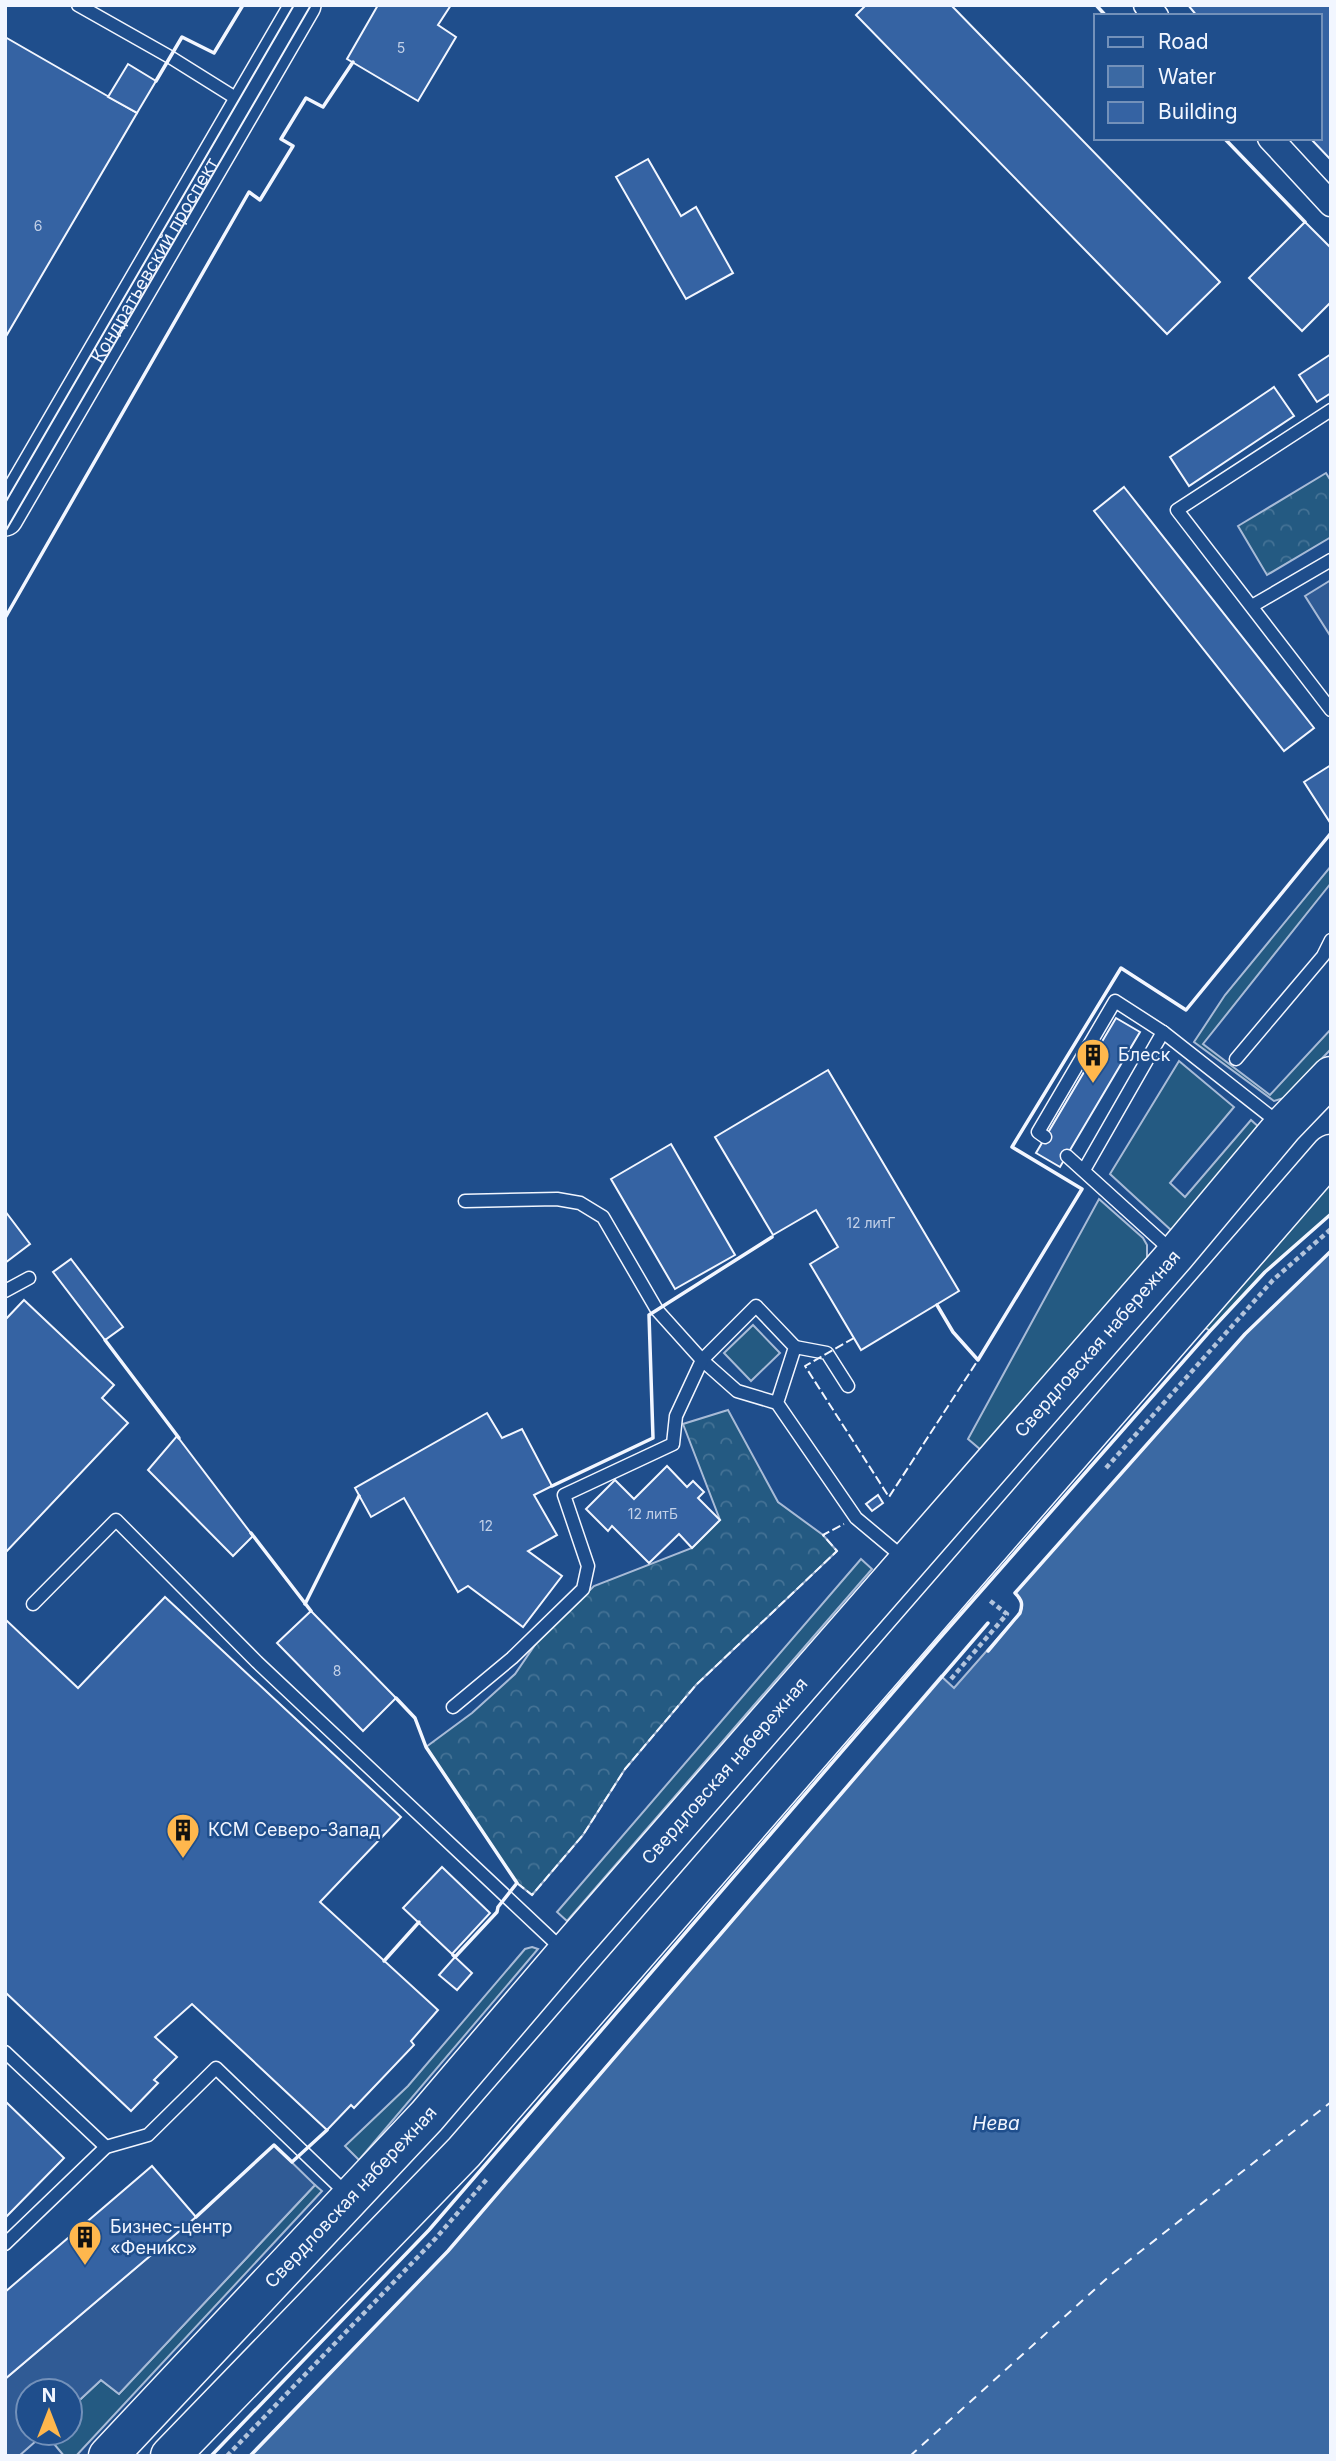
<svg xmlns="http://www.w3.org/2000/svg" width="1336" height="2461" font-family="Inter,sans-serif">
  <defs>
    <pattern id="forest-crowns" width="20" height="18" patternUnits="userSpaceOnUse" patternTransform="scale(1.75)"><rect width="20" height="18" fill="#245a82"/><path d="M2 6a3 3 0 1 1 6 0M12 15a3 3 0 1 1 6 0" fill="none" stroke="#447295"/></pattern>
  </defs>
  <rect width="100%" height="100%" fill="#1f4e8c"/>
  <!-- grass -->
  <g fill="#245a82" stroke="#a8bbd7" stroke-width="2">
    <polygon points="1331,866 1331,883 1203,1044 1270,1095 1331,1029 1331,1049 1284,1098 1274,1101 1194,1042 1225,995"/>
    <polygon points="1179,1061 1234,1107 1170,1183 1185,1197 1251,1120 1260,1128 1172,1231 1110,1174"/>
    <polygon points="1331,1173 1331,1214 1265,1272 1210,1331 1199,1323"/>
    <polygon points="1099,1199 1143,1238 1147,1245 1147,1259 981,1450 968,1439"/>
    <polygon points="753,1325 780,1353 751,1381 724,1353"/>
    <polygon points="861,1559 872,1569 567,1921 557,1912"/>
    <polygon points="532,1947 538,1949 359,2160 345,2146 408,2086 525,1949"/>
    <polygon points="315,2185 322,2191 76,2456 64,2456 45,2433 70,2433 70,2409 101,2380 119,2394"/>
  </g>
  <!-- forest -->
  <g fill="url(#forest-crowns)" stroke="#a8bbd7" stroke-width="2">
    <polygon points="1326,473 1331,481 1331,537 1267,575 1238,526"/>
    <polygon points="728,1410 778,1502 823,1535 837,1551 696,1685 625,1769 583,1835 532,1895 517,1883 426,1747 472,1713 515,1674 537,1642 594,1586 692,1548 720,1520 683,1424"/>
  </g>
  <!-- parking -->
  <g fill="#305b95" stroke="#a8bbd7" stroke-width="2">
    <polygon points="1331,580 1331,637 1305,596"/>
    <polygon points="274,2145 315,2185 119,2394 101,2380 70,2409 70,2391 28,2391 28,2433 45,2433 19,2456 5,2456 5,2379 196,2217"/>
  </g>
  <!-- water -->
  <path fill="#3b69a3" stroke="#a8bbd7" stroke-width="2" d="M1331 1251V2456H250L448 2251 941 1676 954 1688 1020 1613C1023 1604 1022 1600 1015 1593L1245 1334Z"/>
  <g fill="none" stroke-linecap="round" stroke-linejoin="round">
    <!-- ferry -->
    <polyline stroke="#f2f6ff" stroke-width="2" stroke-dasharray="9 7" stroke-linecap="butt" points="910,2456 1113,2273 1331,2102"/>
  </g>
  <!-- building -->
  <g fill="#3563a3" stroke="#f2f6ff" stroke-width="2">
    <polygon points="378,5 451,5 438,25 456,37 418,101 347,59"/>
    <polygon points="866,5 951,5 1220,282 1167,334 856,15"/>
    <polygon points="1188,5 1331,5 1331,160 1310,138 1320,138 1320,16 1197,16"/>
    <polygon points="5,37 137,113 5,338"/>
    <polygon points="128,64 156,81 137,113 108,97"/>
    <polygon points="648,159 681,216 696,207 733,273 686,299 616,177"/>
    <polygon points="1305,222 1331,248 1331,302 1302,331 1249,278"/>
    <polygon points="1331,354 1331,393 1317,402 1299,375"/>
    <polygon points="1274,387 1294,416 1189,486 1170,457"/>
    <polygon points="1124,487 1314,728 1284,751 1094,511"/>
    <polygon points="1331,765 1331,824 1304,782"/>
    <polygon points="1116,1018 1140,1032 1060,1167 1036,1153"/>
    <polygon points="828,1070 959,1291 861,1350 810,1264 838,1247 816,1210 773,1235 715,1137"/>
    <polygon points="671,1144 735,1255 675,1289 611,1179"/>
    <polygon points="5,1211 30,1244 5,1263"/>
    <polygon points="71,1259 123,1327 105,1340 53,1272"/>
    <polygon points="24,1300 114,1385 102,1398 128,1423 5,1553 5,1320"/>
    <polygon points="487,1413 502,1438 522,1429 552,1486 534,1495 557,1535 528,1551 562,1576 523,1627 468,1586 458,1592 404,1498 371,1517 355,1488"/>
    <polygon points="177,1436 253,1536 233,1556 148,1470"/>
    <polygon points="667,1466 687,1487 693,1481 704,1492 698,1498 720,1520 692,1548 679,1534 649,1563 612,1526 608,1531 586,1509 615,1480 634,1499"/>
    <polygon points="878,1495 883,1503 872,1511 866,1504"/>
    <polygon points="165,1597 401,1817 320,1902 438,2010 411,2041 414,2045 354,2108 351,2105 327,2130 192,2004 155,2037 177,2057 154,2080 158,2083 131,2111 5,1992 5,1619 78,1688"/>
    <polygon points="311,1611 396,1698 363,1731 277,1643"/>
    <polygon points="442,1867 490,1913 452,1954 403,1908"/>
    <polygon points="455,1957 472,1973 457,1990 439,1975"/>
    <polygon points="5,2101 64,2158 5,2218"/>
    <polygon points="152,2166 196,2217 5,2379 5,2292"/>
  </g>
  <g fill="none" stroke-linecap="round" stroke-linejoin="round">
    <defs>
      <g id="lane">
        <polyline points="78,5 170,57 242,102"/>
        <polyline points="1331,410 1177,510 1331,710"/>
        <polyline points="1252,606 1331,560"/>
        <polyline points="1236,1059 1323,956 1331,940"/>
        <polyline points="1045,1137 1038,1132 1115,1001 1163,1032 1280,1124"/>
        <polyline points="1067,1156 1173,1252"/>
        <polyline points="1084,1170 1163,1032"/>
        <polyline points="5,1291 29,1278"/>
        <polyline points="795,1347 827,1353 848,1386"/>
        <polyline points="777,1403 737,1391 702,1360 756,1306 795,1347 777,1403 856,1518 905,1559"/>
        <polyline points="33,1604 116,1520 257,1662 563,1950"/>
        <polyline points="453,1707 512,1658 583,1589 588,1566 564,1495 673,1444 676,1416 702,1360 657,1310 603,1217 580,1203 557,1199 465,1201"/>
        <polyline points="5,2052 106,2147"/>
        <polyline points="5,2244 106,2147 148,2135 216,2068 348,2195"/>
      </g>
      <g id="street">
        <polyline points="1146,5 1156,16"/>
        <polyline points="1270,138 1331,204"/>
      </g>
      <g id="secondary">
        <path id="s1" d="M5 518 303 5"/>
      </g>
      <g id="primary">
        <path id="s2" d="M108 2456 427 2116 566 1953 1176 1254 1283 1126 1331 1076"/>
        <polyline points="170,2456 464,2152 1331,1154"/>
      </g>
    </defs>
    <!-- lane casing -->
    <use href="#lane" stroke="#f2f6ff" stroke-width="15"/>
    <!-- street casing -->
    <use href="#street" stroke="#f2f6ff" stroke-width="27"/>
    <!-- secondary casing -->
    <use href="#secondary" stroke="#f2f6ff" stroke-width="38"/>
    <!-- primary casing -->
    <use href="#primary" stroke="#f2f6ff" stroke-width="41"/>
    <!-- path -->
    <g stroke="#b3c4dc" stroke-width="4.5" stroke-dasharray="5 3.5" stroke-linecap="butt">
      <polyline points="1106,1468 1273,1280 1331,1229"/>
      <polyline points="951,1679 1007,1614 989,1600"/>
      <polyline points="227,2456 436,2238 487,2179"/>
    </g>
    <!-- lane -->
    <use href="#lane" stroke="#1f4e8c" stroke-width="12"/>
    <!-- street -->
    <use href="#street" stroke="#1f4e8c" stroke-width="24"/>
    <!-- secondary -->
    <use href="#secondary" stroke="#1f4e8c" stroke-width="35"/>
    <!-- primary -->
    <use href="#primary" stroke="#1f4e8c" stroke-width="38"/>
    <!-- tram -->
    <g stroke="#f2f6ff" stroke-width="2">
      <polyline points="5,503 294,5"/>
      <polyline points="5,532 311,5"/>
    </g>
    <!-- fence -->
    <g stroke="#f2f6ff" stroke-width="2" stroke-dasharray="9 3.5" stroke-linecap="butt">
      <polyline points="854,1338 805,1366 889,1497 978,1360"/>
      <polyline points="517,1883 532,1895 583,1835 625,1769 696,1685 837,1551 823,1535 844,1524"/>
    </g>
    <!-- wall -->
    <g stroke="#f2f6ff" stroke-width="3.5">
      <polyline points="1096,5 1106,16"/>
      <polyline points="156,81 182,37 214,53 243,5"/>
      <polyline points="1224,138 1305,222"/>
      <polyline points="5,618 249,192 260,200 293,146 281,139 306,98 323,107 353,62"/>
      <polyline points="937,1305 953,1332 978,1360 1082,1189 1012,1147 1121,968 1186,1010 1331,833"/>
      <polyline points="105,1340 179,1438"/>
      <polyline points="552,1486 653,1438 649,1315 772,1237"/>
      <polyline points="251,1533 311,1611"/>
      <polyline points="305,1604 359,1496"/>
      <path d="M988 1651 1020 1613C1023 1604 1022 1600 1015 1593L1245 1334 1331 1251"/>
      <polyline points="396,1698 415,1718 426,1747 517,1883 498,1907 497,1912 455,1957 453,1955"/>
      <polyline points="384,1961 419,1922"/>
      <polyline points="196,2217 274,2145 292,2162 327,2130"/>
      <polyline points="211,2456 429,2230 938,1640 1210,1331 1265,1272 1331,1214"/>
      <polyline points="250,2456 448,2251 988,1623"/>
    </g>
  </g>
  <!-- icons -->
  <defs>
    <symbol id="building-pin" viewBox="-11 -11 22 30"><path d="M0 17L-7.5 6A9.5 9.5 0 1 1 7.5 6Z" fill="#ffb74d" stroke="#1f4e8c"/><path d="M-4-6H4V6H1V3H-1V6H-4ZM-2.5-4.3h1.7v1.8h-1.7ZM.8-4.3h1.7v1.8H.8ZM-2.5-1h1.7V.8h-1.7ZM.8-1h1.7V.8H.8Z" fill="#111"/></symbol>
  </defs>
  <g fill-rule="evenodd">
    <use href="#building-pin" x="1074" y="1036" width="38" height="52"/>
    <use href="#building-pin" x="164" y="1811" width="38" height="52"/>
    <use href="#building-pin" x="66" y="2218" width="38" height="52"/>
  </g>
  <g text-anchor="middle" stroke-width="5" stroke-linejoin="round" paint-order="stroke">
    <!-- number labels -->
    <g font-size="14" fill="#c3d1e8">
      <text x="401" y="53">5</text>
      <text x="38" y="231">6</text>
      <text x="871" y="1228">12 литГ</text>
      <text x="653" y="1519">12 литБ</text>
      <text x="486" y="1531">12</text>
      <text x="337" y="1676">8</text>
    </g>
    <!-- street labels -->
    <g font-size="18" fill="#f2f6ff" stroke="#1f4e8c">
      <text dy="6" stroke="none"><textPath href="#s1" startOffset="298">Кондратьевский проспект</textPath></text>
      <text dy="6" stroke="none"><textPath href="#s2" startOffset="1489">Свердловская набережная</textPath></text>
      <text dy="6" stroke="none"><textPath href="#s2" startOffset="922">Свердловская набережная</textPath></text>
      <text dy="6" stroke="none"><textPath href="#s2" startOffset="355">Свердловская набережная</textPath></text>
    </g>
    <!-- poi labels -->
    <g font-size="18" fill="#f2f6ff" stroke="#1f4e8c" text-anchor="start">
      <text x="1118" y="1061">Блеск</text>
      <text x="208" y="1836">КСМ Северо-Запад</text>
      <text x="110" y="2233">Бизнес-центр<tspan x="110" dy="21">«Феникс»</tspan></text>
    </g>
    <!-- water labels -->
    <g font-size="19" font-style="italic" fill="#f2f6ff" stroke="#1f4e8c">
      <text x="996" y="2130">Нева</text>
    </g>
  </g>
  <!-- border -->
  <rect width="1336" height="2461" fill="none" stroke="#f2f6ff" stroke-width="14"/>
  <!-- legend -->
  <rect x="1094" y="14" width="228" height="126" fill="#1f4e8c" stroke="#7391ba" stroke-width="2"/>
  <rect x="1108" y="37" width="35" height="10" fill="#1f4e8c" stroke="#7391ba" stroke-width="2"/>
  <text x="1158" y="49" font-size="21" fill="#f2f6ff">Road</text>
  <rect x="1108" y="66" width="35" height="21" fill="#3b69a3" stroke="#7391ba" stroke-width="2"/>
  <text x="1158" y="84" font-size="21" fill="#f2f6ff">Water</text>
  <rect x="1108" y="102" width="35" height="21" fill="#3563a3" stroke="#7391ba" stroke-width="2"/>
  <text x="1158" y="119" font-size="21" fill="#f2f6ff">Building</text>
  <!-- north arrow -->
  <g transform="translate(49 2412)"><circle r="33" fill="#1f4e8c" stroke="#7391ba" stroke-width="2"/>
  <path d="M0-5L12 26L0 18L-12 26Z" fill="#ffb74d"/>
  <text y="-10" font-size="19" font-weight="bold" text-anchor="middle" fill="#f2f6ff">N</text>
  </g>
</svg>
